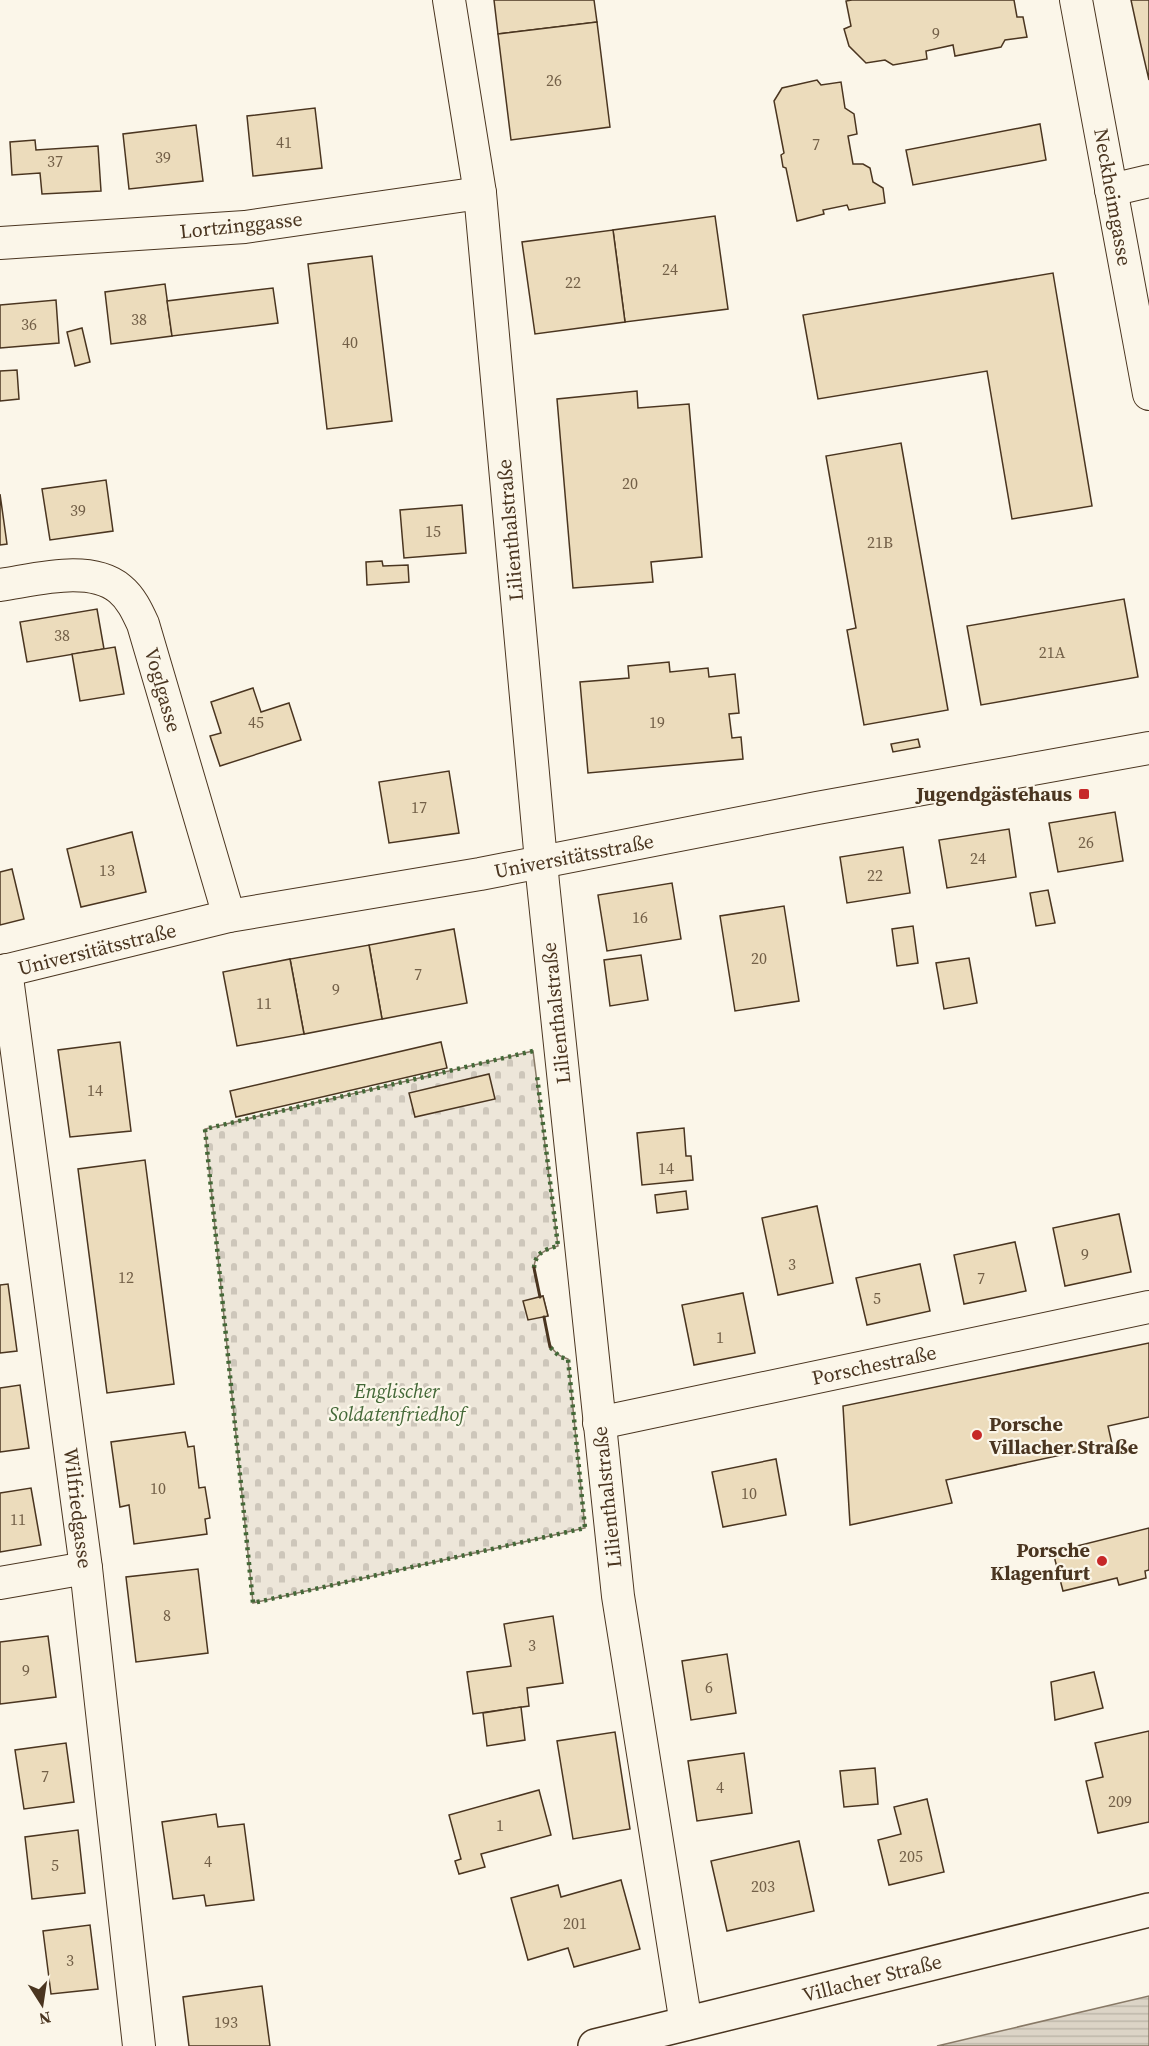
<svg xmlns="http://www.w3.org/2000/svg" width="1149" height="2046" font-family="'Source Serif 4',serif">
  <defs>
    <pattern id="cemetery-stones" width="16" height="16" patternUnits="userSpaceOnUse" patternTransform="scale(1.5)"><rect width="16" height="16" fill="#ede6d9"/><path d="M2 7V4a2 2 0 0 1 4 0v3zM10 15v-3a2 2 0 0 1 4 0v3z" fill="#cdc6ba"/></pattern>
    <pattern id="water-rules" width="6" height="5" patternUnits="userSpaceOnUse" patternTransform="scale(1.5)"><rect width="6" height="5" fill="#dcd4c6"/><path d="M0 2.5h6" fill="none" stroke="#beb7aa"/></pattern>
  </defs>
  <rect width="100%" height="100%" fill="#fbf6e9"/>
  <!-- cemetery -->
  <path fill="url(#cemetery-stones)" stroke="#887966" stroke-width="1.5" d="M533 1051 558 1246C525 1255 534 1269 540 1297L543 1296 548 1316 544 1317C548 1335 547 1354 568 1359L585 1528 253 1603 205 1129Z"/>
  <!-- water -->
  <polygon fill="url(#water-rules)" stroke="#887966" stroke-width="1.5" points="1149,1996 1149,2046 937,2046"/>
  <!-- building -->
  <g fill="#ecdcbc" stroke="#4a3520" stroke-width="1.5">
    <polygon points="494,0 594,0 597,22 498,34"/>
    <polygon points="852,0 1014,0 1017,17 1023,17 1027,37 1005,40 1001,47 955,56 953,45 926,51 927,59 893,65 885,60 866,63 849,46 844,29 851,26 846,1"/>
    <polygon points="1131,0 1149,0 1149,80 1139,37"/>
    <polygon points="597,22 610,127 511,140 498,34"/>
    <polygon points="817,80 821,85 841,82 845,108 854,114 857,134 848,136 853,164 863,164 870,168 873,182 883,188 885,203 849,210 847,205 823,210 824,214 797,221 786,168 783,167 781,155 784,153 774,101 782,88"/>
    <polygon points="315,108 322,168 253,176 247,116"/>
    <polygon points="1040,124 1046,160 913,185 906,150"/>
    <polygon points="196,125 203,181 129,189 123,134"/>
    <polygon points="35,140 36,150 98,146 101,191 42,194 40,173 12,175 10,142"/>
    <polygon points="715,216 728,309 625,322 613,230"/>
    <polygon points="613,230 625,322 535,334 522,242"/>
    <polygon points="372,256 392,421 327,429 308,264"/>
    <polygon points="1053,273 1092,506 1012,519 987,371 818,399 803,315"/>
    <polygon points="165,284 172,336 111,344 105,292"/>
    <polygon points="273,288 278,323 172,336 167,301"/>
    <polygon points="56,300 59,343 0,348 0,305"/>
    <polygon points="82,328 90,362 75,366 67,332"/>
    <polygon points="17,370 19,399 0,401 0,371"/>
    <polygon points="637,391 638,408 689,404 702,557 651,562 653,582 573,588 557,399"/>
    <polygon points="901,443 948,710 864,725 847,630 856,628 826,456"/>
    <polygon points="106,480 113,531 50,540 42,489"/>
    <polygon points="0,494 7,544 0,545"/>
    <polygon points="462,505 466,553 404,558 400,510"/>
    <polygon points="382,561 383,566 408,565 409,582 367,585 366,562"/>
    <polygon points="1124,599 1138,677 981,705 967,626"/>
    <polygon points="97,609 104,649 27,662 20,622"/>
    <polygon points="115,647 124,694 80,701 72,654"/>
    <polygon points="669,662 670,672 708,668 709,677 735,674 739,713 729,714 732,738 741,737 743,759 588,773 580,682 629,678 628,666"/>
    <polygon points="253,688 261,712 289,703 301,740 220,766 210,736 221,733 211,702"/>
    <polygon points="918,739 920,747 893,752 891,744"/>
    <polygon points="449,771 459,833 389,843 379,782"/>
    <polygon points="1115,812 1123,861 1058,872 1049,823"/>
    <polygon points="1009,829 1016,877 947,888 939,840"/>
    <polygon points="132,832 146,892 81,907 67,849"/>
    <polygon points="903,847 910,893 847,903 840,857"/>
    <polygon points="12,869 24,919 0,925 0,872"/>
    <polygon points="672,883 681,939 607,951 598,895"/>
    <polygon points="1048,890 1055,923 1036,926 1030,893"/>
    <polygon points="784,906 799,1001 735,1011 720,916"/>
    <polygon points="913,926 918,963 897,966 892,929"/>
    <polygon points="454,929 467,1003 382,1019 369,945"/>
    <polygon points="369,945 382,1019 304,1034 290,959"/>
    <polygon points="641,955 648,1000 610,1006 604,960"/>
    <polygon points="969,958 977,1003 944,1009 936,963"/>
    <polygon points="290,959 304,1034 237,1046 223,972"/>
    <polygon points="120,1042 131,1131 70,1137 58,1050"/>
    <polygon points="441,1042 447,1068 236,1117 230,1091"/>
    <polygon points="489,1074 495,1099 415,1117 409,1093"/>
    <polygon points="684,1128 686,1156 691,1156 693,1180 642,1185 637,1133"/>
    <polygon points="145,1160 174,1384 107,1393 78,1169"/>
    <polygon points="686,1191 688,1209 657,1213 655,1195"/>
    <polygon points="817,1206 833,1283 778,1295 762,1218"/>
    <polygon points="1119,1214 1131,1272 1065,1286 1053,1228"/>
    <polygon points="1015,1242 1026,1291 964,1304 954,1255"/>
    <polygon points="920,1264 930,1311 867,1325 856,1278"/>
    <polygon points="8,1284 17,1351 0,1353 0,1285"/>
    <polygon points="743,1293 755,1353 694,1365 682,1305"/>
    <polygon points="543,1296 548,1316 528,1320 523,1301"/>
    <polygon points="1149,1343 1149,1417 1108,1426 1112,1444 946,1480 952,1503 850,1525 843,1406"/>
    <polygon points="20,1385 29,1448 0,1452 0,1388"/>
    <polygon points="185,1432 188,1447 194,1446 199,1488 205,1487 210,1518 205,1519 207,1534 134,1544 129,1505 120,1507 111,1442"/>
    <polygon points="776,1459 786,1515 723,1527 712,1472"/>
    <polygon points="31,1488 41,1545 0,1552 0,1493"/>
    <polygon points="1149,1528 1149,1570 1145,1571 1146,1578 1119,1585 1117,1578 1063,1591 1053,1552"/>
    <polygon points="198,1569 208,1653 136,1662 126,1577"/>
    <polygon points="553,1616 563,1683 527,1688 529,1706 473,1714 467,1672 511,1666 504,1624"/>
    <polygon points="48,1636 56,1697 0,1704 0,1642"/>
    <polygon points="727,1654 736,1713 691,1720 682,1661"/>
    <polygon points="1094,1672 1103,1708 1055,1720 1051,1682"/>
    <polygon points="521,1707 525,1740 487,1746 483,1713"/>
    <polygon points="1149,1731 1149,1822 1098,1833 1086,1781 1103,1777 1095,1743"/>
    <polygon points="615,1732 630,1829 573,1839 557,1741"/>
    <polygon points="66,1743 74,1802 24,1809 15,1750"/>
    <polygon points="744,1753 752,1813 697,1821 688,1761"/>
    <polygon points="875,1768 878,1804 844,1807 840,1771"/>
    <polygon points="539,1790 551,1835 481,1854 485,1867 459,1874 455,1861 461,1859 449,1815"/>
    <polygon points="927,1799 944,1872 889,1885 878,1840 901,1834 894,1807"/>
    <polygon points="216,1814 218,1827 244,1824 254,1900 206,1906 204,1895 173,1899 162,1822"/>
    <polygon points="78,1830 85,1893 32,1899 25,1837"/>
    <polygon points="799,1841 814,1911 727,1931 711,1861"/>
    <polygon points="621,1880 640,1949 574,1967 568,1948 528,1960 511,1898 558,1885 561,1897"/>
    <polygon points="90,1925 98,1989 51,1994 43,1931"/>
    <polygon points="262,1986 270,2046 189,2046 183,1997"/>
  </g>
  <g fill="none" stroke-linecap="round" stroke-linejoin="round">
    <defs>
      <g id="street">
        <polyline points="449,0 480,193 543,883 618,1596 686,2024"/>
        <polyline points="1076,0 1149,394"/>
        <polyline points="1111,190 1149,181"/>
        <polyline points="0,243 245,227 480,193"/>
        <path d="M0 585C35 580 90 564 120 589 131 598 137 611 143 624L229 916"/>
        <polyline points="6,970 86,1568 139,2046"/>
        <polyline points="0,972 229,916 480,874 817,808 1149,748"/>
        <polyline points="599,1423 1149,1307"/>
        <polyline points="0,1583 86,1568"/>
      </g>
      <polyline id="primary" points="595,2046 1149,1910"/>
    </defs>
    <!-- street casing -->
    <use href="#street" stroke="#4a3520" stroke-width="34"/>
    <!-- primary casing -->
    <use href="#primary" stroke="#4a3520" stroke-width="36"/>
    <!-- street -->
    <use href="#street" stroke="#fbf6e9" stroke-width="32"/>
    <!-- primary -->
    <use href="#primary" stroke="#fbf6e9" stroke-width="33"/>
    <!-- hedge -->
    <g stroke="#436837" stroke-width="4.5" stroke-dasharray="3 4.5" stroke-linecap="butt">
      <polyline points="533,1051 205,1129 253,1603 585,1528 568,1359 560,1357 550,1347"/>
      <path d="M534 1268C535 1253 545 1249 558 1246L537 1076"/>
    </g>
    <!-- wall -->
    <g stroke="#4a3520" stroke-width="3">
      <polyline points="534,1268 540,1297"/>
      <polyline points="544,1317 550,1347"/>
    </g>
  </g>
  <!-- markers -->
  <g fill="#c62828" stroke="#fbf6e9" stroke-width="2">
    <rect x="1078" y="788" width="12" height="12" rx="3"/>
    <circle cx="977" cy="1435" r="6"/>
    <circle cx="1102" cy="1561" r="6"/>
  </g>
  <g text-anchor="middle" stroke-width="4.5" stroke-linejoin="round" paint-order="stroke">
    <!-- number labels -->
    <g font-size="16" fill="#725f47">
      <text x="936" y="39">9</text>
      <text x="554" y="86">26</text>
      <text x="284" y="148">41</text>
      <text x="816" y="150">7</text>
      <text x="163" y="163">39</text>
      <text x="55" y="167">37</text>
      <text x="670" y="275">24</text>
      <text x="573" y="288">22</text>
      <text x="139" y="325">38</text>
      <text x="29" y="330">36</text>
      <text x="350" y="348">40</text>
      <text x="630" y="489">20</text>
      <text x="78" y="516">39</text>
      <text x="433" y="537">15</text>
      <text x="880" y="548">21B</text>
      <text x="62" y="641">38</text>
      <text x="1052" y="658">21A</text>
      <text x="256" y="728">45</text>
      <text x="657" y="728">19</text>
      <text x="419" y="813">17</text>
      <text x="1086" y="848">26</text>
      <text x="978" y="864">24</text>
      <text x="107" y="876">13</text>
      <text x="875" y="881">22</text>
      <text x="640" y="923">16</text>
      <text x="759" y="964">20</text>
      <text x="418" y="980">7</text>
      <text x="336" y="995">9</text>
      <text x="264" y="1009">11</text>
      <text x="95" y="1096">14</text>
      <text x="666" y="1174">14</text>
      <text x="1085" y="1260">9</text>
      <text x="792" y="1270">3</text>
      <text x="126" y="1283">12</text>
      <text x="981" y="1284">7</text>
      <text x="877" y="1304">5</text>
      <text x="720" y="1343">1</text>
      <text x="158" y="1494">10</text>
      <text x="749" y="1499">10</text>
      <text x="18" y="1525">11</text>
      <text x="167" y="1621">8</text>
      <text x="532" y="1651">3</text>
      <text x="26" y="1676">9</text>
      <text x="709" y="1693">6</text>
      <text x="45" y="1782">7</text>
      <text x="720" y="1793">4</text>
      <text x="1120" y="1807">209</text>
      <text x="500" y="1831">1</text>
      <text x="911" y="1862">205</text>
      <text x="208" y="1867">4</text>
      <text x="55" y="1871">5</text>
      <text x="763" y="1892">203</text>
      <text x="575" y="1929">201</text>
      <text x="70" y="1966">3</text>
      <text x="226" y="2028">193</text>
    </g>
    <!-- street labels -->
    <g font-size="20" fill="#4a3520" stroke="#fbf6e9">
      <text transform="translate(1113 197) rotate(80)" y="7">Neckheimgasse</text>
      <text transform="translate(241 225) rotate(-6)" y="7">Lortzinggasse</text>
      <text transform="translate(510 530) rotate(-95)" y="7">Lilienthalstraße</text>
      <text transform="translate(163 690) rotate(74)" y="7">Voglgasse</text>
      <text transform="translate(574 856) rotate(-11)" y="7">Universitätsstraße</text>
      <text transform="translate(97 949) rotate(-14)" y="7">Universitätsstraße</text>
      <text transform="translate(556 1013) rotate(-96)" y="7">Lilienthalstraße</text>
      <text transform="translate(874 1365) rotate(-12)" y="7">Porschestraße</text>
      <text transform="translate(607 1497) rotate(-96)" y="7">Lilienthalstraße</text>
      <text transform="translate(78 1508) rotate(83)" y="7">Wilfriedgasse</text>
      <text transform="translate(872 1978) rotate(-14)" y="7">Villacher Straße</text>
    </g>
    <!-- poi labels -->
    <g font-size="20" font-weight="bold" fill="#4a3520" stroke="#fbf6e9" text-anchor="end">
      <text x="1072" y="801">Jugendgästehaus</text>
      <text x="989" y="1431" text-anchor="start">Porsche<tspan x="989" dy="23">Villacher Straße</tspan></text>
      <text x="1090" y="1557">Porsche<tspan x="1090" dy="23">Klagenfurt</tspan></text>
    </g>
    <!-- park labels -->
    <g font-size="20" font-style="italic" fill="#436837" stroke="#fbf6e9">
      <text x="397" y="1398">Englischer<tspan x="397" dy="23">Soldatenfriedhof</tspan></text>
    </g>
  </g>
  <!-- north arrow -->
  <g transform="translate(42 2004) rotate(168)" stroke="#fbf6e9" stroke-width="4.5" paint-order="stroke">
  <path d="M0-4.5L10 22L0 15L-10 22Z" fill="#4a3520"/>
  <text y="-9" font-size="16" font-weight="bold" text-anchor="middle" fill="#4a3520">N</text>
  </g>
</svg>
